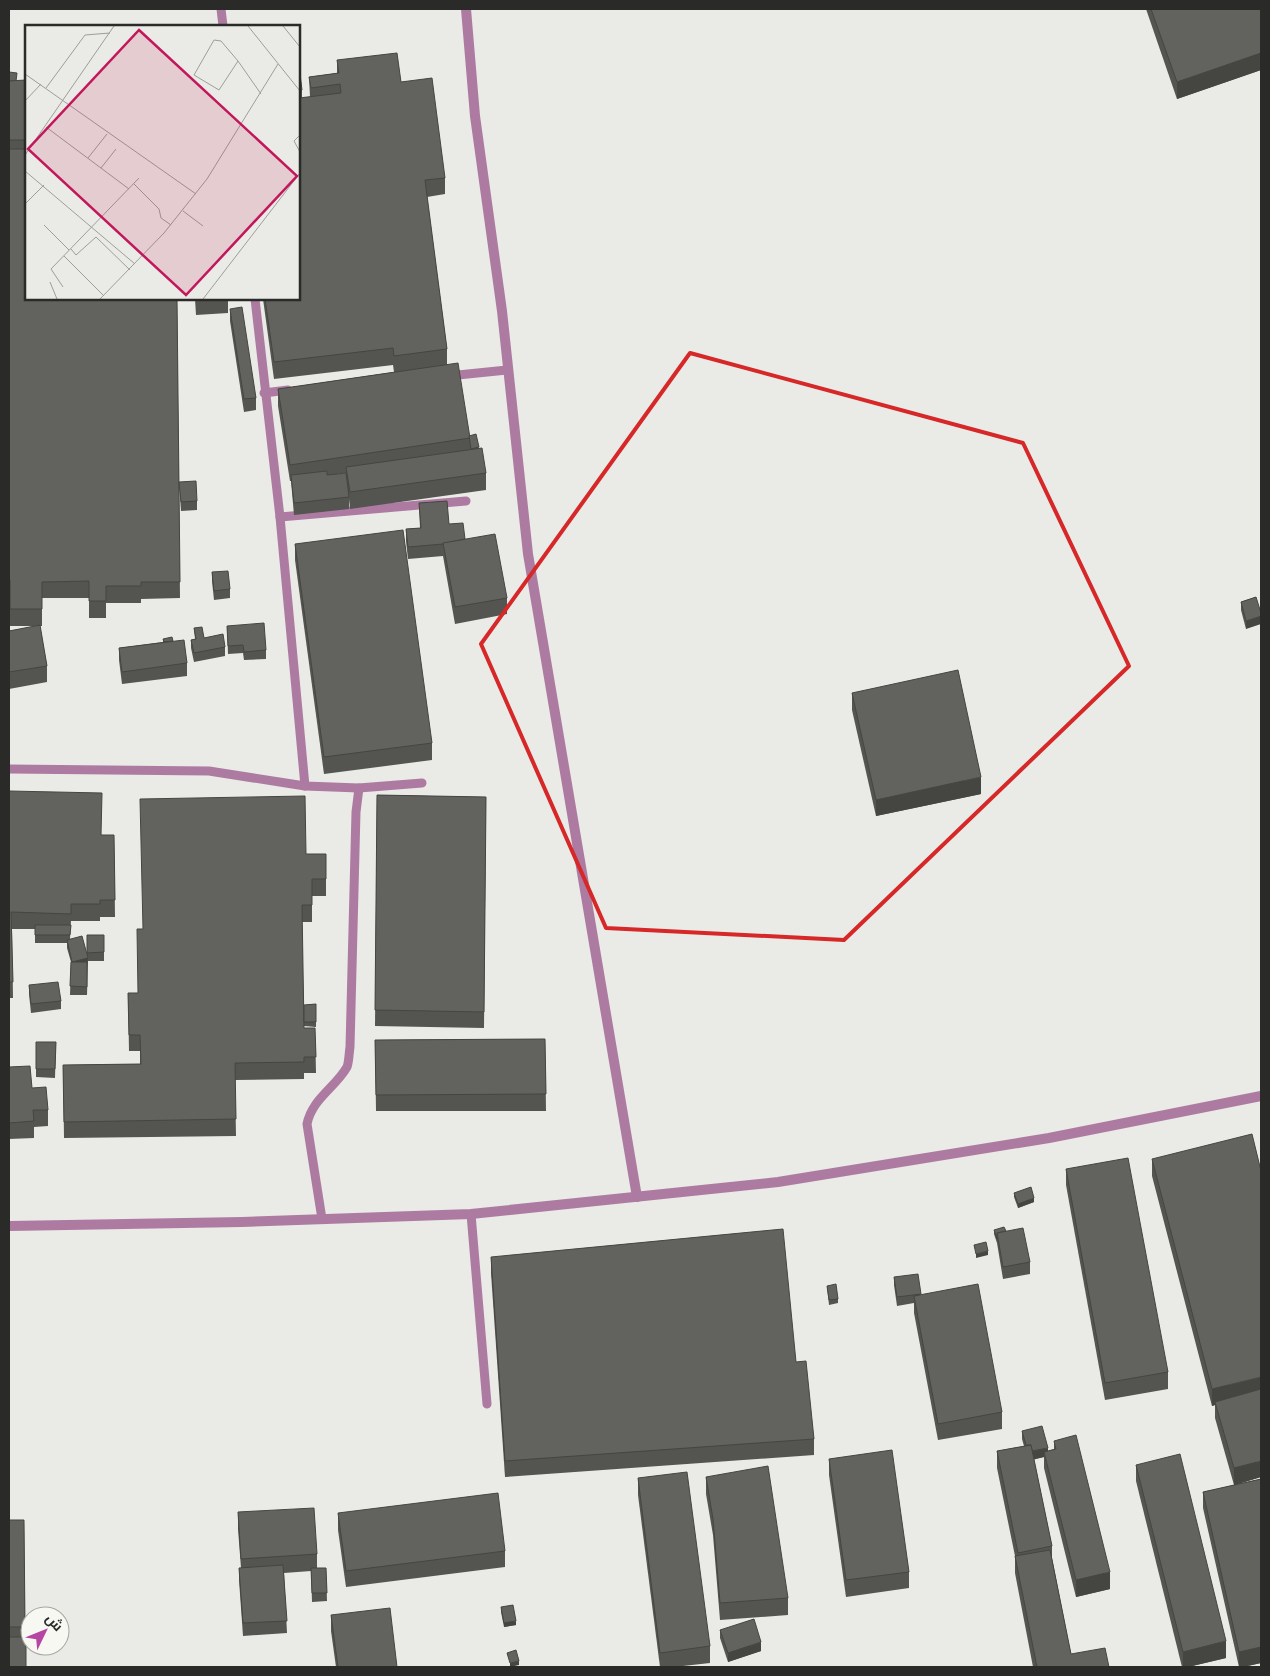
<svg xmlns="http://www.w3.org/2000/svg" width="1270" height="1676" font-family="'Exo 2',Cairo,sans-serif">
  <rect width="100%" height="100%" fill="#eaebe6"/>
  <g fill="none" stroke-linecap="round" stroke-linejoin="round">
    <!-- lane -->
    <g stroke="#ad7ba1" stroke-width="9">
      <polyline points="221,9 223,26"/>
      <polyline points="255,299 280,517 305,786"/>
      <polyline points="448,376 507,370"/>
      <polyline points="264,393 288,390"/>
      <polyline points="280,517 466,501"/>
      <polyline points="9,769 209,771 305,786 359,788 422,783"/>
      <polyline points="471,1214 487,1404"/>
      <path d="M322 1219 307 1124C312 1099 335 1088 347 1067 349 1062 349 1053 350 1047L356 812 359 788"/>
    </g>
    <!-- street -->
    <g stroke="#ad7ba1" stroke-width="10">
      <polyline points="466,9 475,116 502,311 528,554 637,1197"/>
      <polyline points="9,1226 242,1222 471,1214 778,1182 1049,1138 1261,1096"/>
    </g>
  </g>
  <!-- wall -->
  <g fill="#545451" fill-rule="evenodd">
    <polygon points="1146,9 1261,9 1261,70 1177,99"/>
    <path d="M337 60 401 82 445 178V194L427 197 447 349V364L469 436 479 448 486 473V490L350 509 349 499V509L294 515 291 481H290L278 406V389L394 372 393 365 274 379 263 299H299V66L302 90V98L310 97 309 77 337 73ZM346 473V477L337 474Z"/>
    <polygon points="9,72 17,81 26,80 26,299 177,299 180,598 141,599 141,603 106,603 106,618 89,618 89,598 42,598 42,626 40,626 47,666 47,682 9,689 9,631 37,626 10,626 10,597 9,597"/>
    <polygon points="195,299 228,299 228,313 196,315"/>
    <polygon points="230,309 256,398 256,410 244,412 230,321"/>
    <polygon points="179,482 197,501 197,510 181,511"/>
    <polygon points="419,503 449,524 465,539 507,598 507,614 455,624 443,556 408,559 406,541 406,529 420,528"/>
    <polygon points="295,544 432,743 432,760 324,774 295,560"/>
    <polygon points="212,572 230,589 230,598 214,600 212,581"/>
    <polygon points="1256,597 1246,629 1241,610 1241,602"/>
    <polygon points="227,626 266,650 266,659 244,660 243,653 228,654"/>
    <polygon points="194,628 204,638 225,647 225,656 194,662 191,648 191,640 195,639"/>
    <polygon points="163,639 173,641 187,663 187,676 122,684 119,660 119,648 163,642"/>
    <polygon points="852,693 981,794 876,816 852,710"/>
    <polygon points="9,791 102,835 114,835 115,917 100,917 100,921 71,921 70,939 87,955 87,935 104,935 104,961 88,961 87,995 70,995 71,962 67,948 67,943 35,943 35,929 12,929 13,998 9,998"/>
    <polygon points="377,795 486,797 484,1028 375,1026"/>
    <polygon points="306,854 326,854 326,896 312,896 312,922 302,922 304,1028 315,1028 316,1073 304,1073 304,1079 235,1080 236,1136 64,1138 63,1065 140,1064 140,1051 129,1051 128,993 138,993 143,929"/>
    <polygon points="29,985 61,1001 61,1009 31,1013 29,994"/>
    <polygon points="316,1004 316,1027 304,1026 304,1005"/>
    <polygon points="545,1039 546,1111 376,1111 375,1040"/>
    <polygon points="36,1042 56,1042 55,1078 36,1077"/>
    <polygon points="9,1067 32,1088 48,1110 48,1126 34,1127 34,1138 9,1139"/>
    <polygon points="1152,1159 1261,1477 1235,1485 1261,1479 1261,1663 1243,1667 1239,1667 1203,1508 1203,1492 1234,1485 1215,1418 1215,1405 1212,1406 1152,1176"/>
    <polygon points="1066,1169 1168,1372 1168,1389 1105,1400 1066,1185"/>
    <polygon points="1014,1193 1034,1202 1018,1208 1014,1197"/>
    <polygon points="994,1230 1030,1262 1030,1274 1003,1279 997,1243 994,1234"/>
    <polygon points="491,1257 796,1362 814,1439 814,1455 505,1477 491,1273"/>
    <polygon points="894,1277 921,1295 1002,1412 1002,1429 938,1440 914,1313 914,1303 897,1306 894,1285"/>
    <polygon points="827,1286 838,1299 838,1303 829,1305"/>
    <polygon points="1022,1431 1048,1451 1054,1449 1054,1441 1110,1589 1076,1597 1044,1468 1044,1457 1034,1459 1052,1546 1052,1558 1071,1654 1109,1667 1033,1667 1015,1573 1015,1556 997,1468 997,1451 1024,1446 1022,1439"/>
    <polygon points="829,1459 909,1572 909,1588 846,1597 829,1475"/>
    <polygon points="1136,1465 1226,1658 1188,1667 1182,1667 1136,1481"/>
    <polygon points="706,1477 788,1598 788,1615 720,1620 713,1535 706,1494"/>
    <polygon points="638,1478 710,1646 710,1663 674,1667 660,1667 638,1495"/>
    <polygon points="238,1512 317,1554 317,1568 326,1568 327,1601 312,1602 311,1571 284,1573 287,1633 243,1636 239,1580 239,1568 241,1568 238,1529"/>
    <polygon points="338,1513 505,1551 505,1567 346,1587 338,1530"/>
    <polygon points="9,1520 24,1520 25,1637 9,1667"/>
    <polygon points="501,1607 516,1625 504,1627 501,1612"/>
    <polygon points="331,1615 397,1667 336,1667 331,1631"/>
    <polygon points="720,1630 761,1651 728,1662 720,1638"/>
  </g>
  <!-- shaded-wall -->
  <g fill="#454542">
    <polygon points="1261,53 1261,70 1177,99 1177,82"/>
    <polygon points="1261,616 1261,624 1246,629 1246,621"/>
    <polygon points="981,777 981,794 876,816 876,800"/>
    <polygon points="88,958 87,966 87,995 87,987 72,962"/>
    <polygon points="1034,1198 1034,1202 1018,1208 1018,1204"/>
    <polygon points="988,1251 988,1255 976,1258 976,1254"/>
    <polygon points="1261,1377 1261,1393 1215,1402 1215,1405 1212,1406 1212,1389"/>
    <polygon points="1048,1448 1048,1456 1044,1452 1044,1457 1028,1461 1028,1453"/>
    <polygon points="1261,1461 1261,1477 1234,1485 1234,1468"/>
    <polygon points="1110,1572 1110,1589 1076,1597 1076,1580"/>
    <polygon points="516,1621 516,1625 504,1627 504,1623"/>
    <polygon points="1226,1641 1226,1658 1188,1667 1183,1667 1183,1652"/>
    <polygon points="761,1642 761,1651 728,1662 728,1653"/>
    <polygon points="1261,1647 1261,1663 1243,1667 1239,1667 1239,1652"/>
    <polygon points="519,1661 519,1665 510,1667 510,1663"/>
  </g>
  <!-- building -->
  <g fill="#62625e" stroke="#454542">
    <polygon points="1151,9 1261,9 1261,53 1177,82"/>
    <polygon points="397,53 401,82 432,78 445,178 425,180 447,349 394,356 393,348 274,362 265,299 299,299 299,98 341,93 340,84 311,88 309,77 339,73 337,60"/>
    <polygon points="299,66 302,90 299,91"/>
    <polygon points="9,72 17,73 16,81 9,81"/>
    <polygon points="26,80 26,140 9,140 9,81"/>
    <polygon points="9,149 26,149 26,299 177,299 180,582 141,582 141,586 106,586 106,601 89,601 89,581 42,582 42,609 10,609 10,580 9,580"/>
    <polygon points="242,307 256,398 244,399 230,309"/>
    <polygon points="458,363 470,438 290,465 278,389"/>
    <polygon points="476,434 479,447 471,449 469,436"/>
    <polygon points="482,448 486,473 350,492 346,467"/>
    <polygon points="327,471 327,475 346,473 349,497 294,503 291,475"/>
    <polygon points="196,481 197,501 181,502 179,482"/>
    <polygon points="447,501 449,524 463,523 465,539 443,544 408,547 406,529 421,528 419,503"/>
    <polygon points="403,530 432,743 324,757 295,544"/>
    <polygon points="495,534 507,598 455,607 443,543"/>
    <polygon points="228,571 230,589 214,591 212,572"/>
    <polygon points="1256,597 1261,613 1261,616 1246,621 1241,602"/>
    <polygon points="264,623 266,650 244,652 243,645 228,646 227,626"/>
    <polygon points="40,625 47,666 9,672 9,631"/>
    <polygon points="202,627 204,638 223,634 225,647 194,653 191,640 196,639 194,628"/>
    <polygon points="172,637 173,641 164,642 163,639"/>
    <polygon points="184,640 187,663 122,672 119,648"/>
    <polygon points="958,670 981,777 876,800 852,693"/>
    <polygon points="9,791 102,793 101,835 114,835 115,900 100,900 100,904 71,904 71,914 11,912 13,982 9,982"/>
    <polygon points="377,795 486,797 484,1012 375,1010"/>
    <polygon points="305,796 306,854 326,854 326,879 312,879 312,905 302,905 304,1028 315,1028 316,1057 304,1057 304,1062 235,1063 236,1119 64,1122 63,1065 141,1064 140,1035 129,1035 128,993 138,993 137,929 143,929 140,799"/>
    <polygon points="35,925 71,925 70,935 35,935"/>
    <polygon points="87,935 104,935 104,952 87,953"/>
    <polygon points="82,936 88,958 72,962 67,940"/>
    <polygon points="71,962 87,962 87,987 70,986"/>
    <polygon points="58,982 61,1001 31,1004 29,985"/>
    <polygon points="316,1004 316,1022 304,1022 304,1005"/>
    <polygon points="545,1039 546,1094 376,1095 375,1040"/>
    <polygon points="36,1042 56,1042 55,1069 36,1069"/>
    <polygon points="30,1066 32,1088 46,1087 48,1110 33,1110 34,1121 9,1123 9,1067"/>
    <polygon points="1252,1134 1261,1171 1261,1377 1212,1389 1152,1159"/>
    <polygon points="1128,1158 1168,1372 1105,1383 1066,1169"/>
    <polygon points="1031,1187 1034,1198 1018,1204 1014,1193"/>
    <polygon points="1004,1227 1006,1231 997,1233 997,1239 994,1230"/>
    <polygon points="1023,1228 1030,1262 1003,1267 997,1233"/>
    <polygon points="783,1229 796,1362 806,1361 814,1439 505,1461 491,1257"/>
    <polygon points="986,1242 988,1251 976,1254 974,1245"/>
    <polygon points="918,1274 921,1294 897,1297 894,1277"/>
    <polygon points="836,1284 838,1299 829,1300 827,1286"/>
    <polygon points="978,1284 1002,1412 938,1424 914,1296"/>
    <polygon points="1261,1389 1261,1461 1234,1468 1215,1402"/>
    <polygon points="1042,1426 1048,1448 1032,1451 1031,1445 1026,1445 1022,1431"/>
    <polygon points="1076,1435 1110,1572 1076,1580 1044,1452 1056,1449 1054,1441"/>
    <polygon points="1031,1445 1052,1546 1018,1553 997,1451"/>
    <polygon points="892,1450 909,1572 846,1580 829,1459"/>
    <polygon points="1180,1454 1226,1641 1183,1652 1136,1465"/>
    <polygon points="768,1466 788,1598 720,1603 713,1519 706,1477"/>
    <polygon points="687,1472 710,1646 660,1653 638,1478"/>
    <polygon points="1261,1479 1261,1647 1239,1652 1203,1492"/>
    <polygon points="498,1493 505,1551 346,1571 338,1513"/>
    <polygon points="314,1508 317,1554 241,1559 238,1512"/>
    <polygon points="9,1520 24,1520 25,1627 9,1627"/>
    <polygon points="1050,1550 1071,1654 1105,1648 1109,1667 1037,1667 1015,1556"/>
    <polygon points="283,1565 287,1621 243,1623 239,1568"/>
    <polygon points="311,1568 326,1568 327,1593 312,1593"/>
    <polygon points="513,1605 516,1621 504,1623 501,1607"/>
    <polygon points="390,1608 397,1667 338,1667 331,1615"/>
    <polygon points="754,1619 761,1642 728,1653 720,1630"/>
    <rect x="9" y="1637" width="17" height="30"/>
    <polygon points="516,1650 519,1661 510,1663 507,1653"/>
  </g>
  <!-- marked area -->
  <path fill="none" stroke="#d62828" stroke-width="4" stroke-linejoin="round" d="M690 353 1023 443 1129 666 844 940 606 928 481 644Z"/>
  <!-- overview -->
  <g transform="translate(25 25)">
    <rect width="275" height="275" fill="#eaebe6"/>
    <path fill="none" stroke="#9d9e9a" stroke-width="1" d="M223 1 275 66M258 1 275 22M189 15 196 16 213 36 194 65 169 50ZM213 36 236 69M0 49 171 169M21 63 60 10 85 8M0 76 16 59M21 102 104 164M275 110 269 116 275 127M0 130 89 1M63 133 82 109M76 143 91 124M0 146 110 239M109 159 134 184 136 193 146 200M0 179 19 160M158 186 178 201M19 200 44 225M46 224 51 230 71 212 105 245M39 231 79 271M25 257 32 274M38 262 26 244 114 153M75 274 139 208 182 154 253 39M178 274 275 148"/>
    <path fill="#c2185b" fill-opacity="0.15" stroke="#c2185b" stroke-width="2.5" d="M114 5 272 151 161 270 3 124Z"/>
    <rect width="275" height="275" fill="none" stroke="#2a2b29" stroke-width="2.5"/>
  </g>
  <!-- border -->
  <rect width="1270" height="1676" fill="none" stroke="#2a2b29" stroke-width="20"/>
  <!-- north arrow -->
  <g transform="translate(45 1631) rotate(47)"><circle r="24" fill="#f8f8f3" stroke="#a6a6a2"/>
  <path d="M0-4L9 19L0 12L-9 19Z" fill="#b746a2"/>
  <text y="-8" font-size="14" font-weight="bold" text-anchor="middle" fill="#2a2b29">ش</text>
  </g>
</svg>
